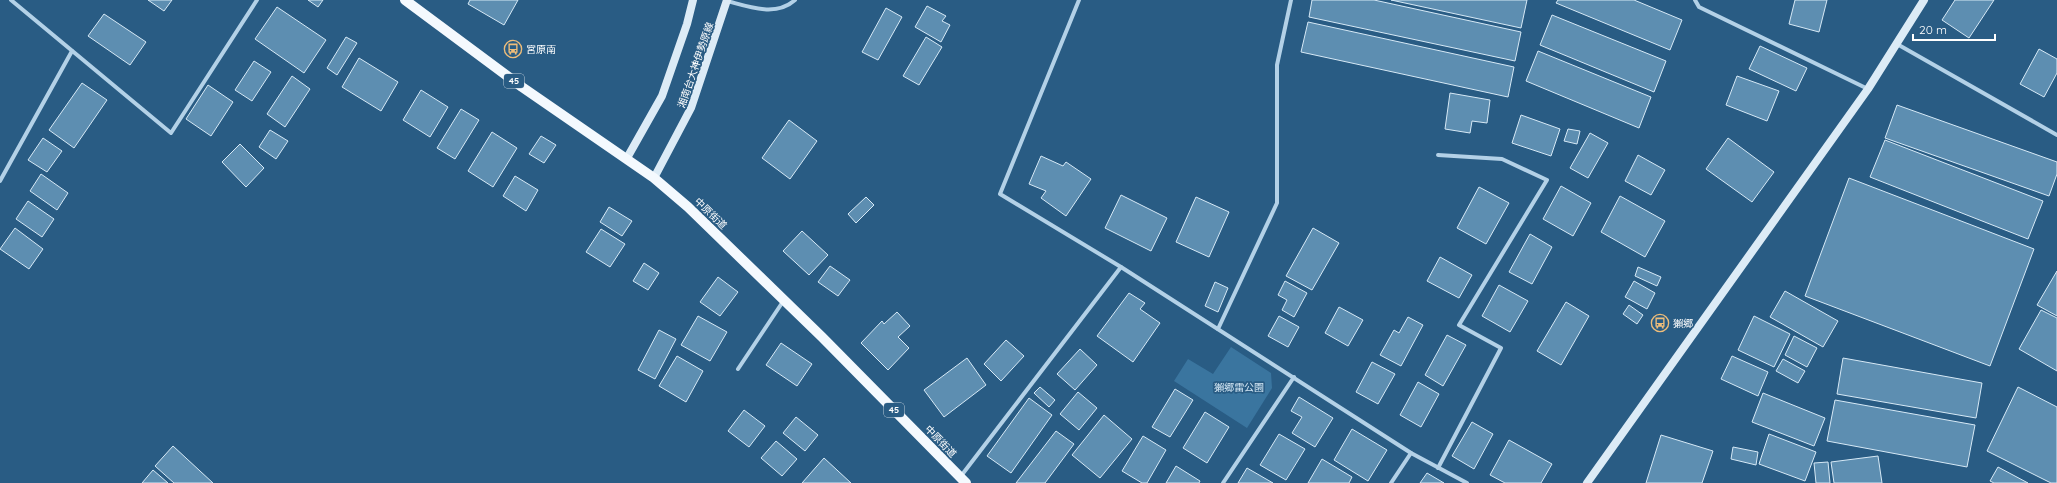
<svg xmlns="http://www.w3.org/2000/svg" width="2057" height="483" font-family="Quicksand,'Noto Sans JP',sans-serif">
  <rect width="100%" height="100%" fill="#295c84"/>
  <!-- green -->
  <polygon fill="#3a759f" points="1231,347 1271,373 1272,388 1247,428 1174,381 1188,359 1213,374"/>
  <!-- building -->
  <g fill="#5d8eb1" stroke="#d6e9f6">
    <polygon points="148,0 172,0 164,11"/>
    <polygon points="308,0 323,0 318,7"/>
    <polygon points="470,0 518,0 504,25 468,4"/>
    <polygon points="1312,0 1374,0 1521,32 1515,61 1309,17"/>
    <polygon points="1391,0 1527,0 1521,28"/>
    <polygon points="1558,0 1634,0 1682,20 1670,50 1556,3"/>
    <polygon points="1795,0 1827,0 1819,32 1789,24"/>
    <polygon points="1955,0 1994,0 1969,38 1942,20"/>
    <polygon points="927,6 946,16 942,21 950,25 941,42 915,27"/>
    <polygon points="277,7 326,40 304,73 255,39"/>
    <polygon points="886,8 902,17 878,60 862,52"/>
    <polygon points="104,14 146,42 130,65 88,36"/>
    <polygon points="1552,15 1666,61 1654,92 1540,45"/>
    <polygon points="1308,22 1514,67 1508,97 1301,52"/>
    <polygon points="346,37 357,43 337,75 327,68"/>
    <polygon points="926,37 942,47 919,85 903,76"/>
    <polygon points="1760,46 1807,68 1796,91 1749,69"/>
    <polygon points="2039,49 2057,59 2057,73 2044,97 2020,84"/>
    <polygon points="1538,51 1651,97 1639,128 1526,81"/>
    <polygon points="359,58 398,82 381,111 342,87"/>
    <polygon points="254,61 271,72 252,101 235,90"/>
    <polygon points="292,76 310,89 285,127 267,114"/>
    <polygon points="1737,76 1779,91 1767,121 1726,105"/>
    <polygon points="82,83 107,100 74,148 49,130"/>
    <polygon points="208,85 233,102 211,136 186,119"/>
    <polygon points="421,90 448,107 430,137 403,120"/>
    <polygon points="1450,93 1490,100 1487,123 1472,121 1470,133 1445,129"/>
    <polygon points="1897,105 2057,162 2057,174 2049,196 1885,138"/>
    <polygon points="461,109 479,120 455,159 437,148"/>
    <polygon points="1521,115 1560,129 1551,156 1512,143"/>
    <polygon points="789,120 817,141 790,179 762,158"/>
    <polygon points="1568,129 1580,131 1577,144 1564,141"/>
    <polygon points="270,130 288,141 276,159 259,147"/>
    <polygon points="492,132 517,148 493,187 468,171"/>
    <polygon points="1590,133 1608,143 1588,178 1570,168"/>
    <polygon points="541,136 556,145 544,163 529,154"/>
    <polygon points="43,138 62,151 47,172 28,160"/>
    <polygon points="1728,138 1774,172 1752,202 1706,169"/>
    <polygon points="1885,140 2043,201 2028,239 1870,177"/>
    <polygon points="240,144 264,168 246,187 222,162"/>
    <polygon points="1638,155 1665,170 1651,195 1625,181"/>
    <polygon points="1041,156 1063,166 1066,162 1091,179 1066,216 1041,198 1046,191 1029,184"/>
    <polygon points="41,174 68,193 57,210 30,191"/>
    <polygon points="515,176 538,190 526,211 503,196"/>
    <polygon points="1849,178 2034,249 1990,366 1805,296"/>
    <polygon points="1561,186 1591,203 1573,236 1543,219"/>
    <polygon points="1479,187 1509,203 1486,244 1457,228"/>
    <polygon points="1121,195 1167,218 1151,251 1105,228"/>
    <polygon points="1620,196 1665,221 1645,257 1601,232"/>
    <polygon points="866,197 874,205 856,223 848,214"/>
    <polygon points="1196,197 1229,212 1209,257 1176,242"/>
    <polygon points="28,201 54,219 42,237 16,219"/>
    <polygon points="609,207 632,221 622,236 600,222"/>
    <polygon points="15,228 43,249 29,269 0,249"/>
    <polygon points="1313,228 1339,243 1312,290 1286,276"/>
    <polygon points="601,229 625,244 610,267 586,252"/>
    <polygon points="802,231 828,255 809,275 783,251"/>
    <polygon points="1530,234 1552,247 1532,284 1509,272"/>
    <polygon points="1440,257 1472,275 1459,298 1427,281"/>
    <polygon points="644,263 659,273 648,290 633,281"/>
    <polygon points="830,266 850,280 838,296 818,282"/>
    <polygon points="1638,267 1661,277 1657,286 1635,276"/>
    <polygon points="2057,271 2057,316 2037,305"/>
    <polygon points="718,277 738,292 720,316 700,302"/>
    <polygon points="1285,281 1307,293 1294,317 1282,310 1287,300 1278,295"/>
    <polygon points="1634,281 1655,293 1647,309 1625,297"/>
    <polygon points="1215,282 1228,288 1218,312 1205,306"/>
    <polygon points="1499,285 1528,301 1510,332 1482,316"/>
    <polygon points="1785,291 1838,321 1823,347 1770,317"/>
    <polygon points="1129,293 1145,303 1140,309 1160,323 1133,362 1097,336"/>
    <polygon points="1566,302 1589,316 1561,365 1537,351"/>
    <polygon points="1629,305 1643,315 1637,324 1623,314"/>
    <polygon points="1339,307 1363,320 1348,346 1325,333"/>
    <polygon points="2041,310 2057,318 2057,371 2019,349"/>
    <polygon points="897,312 910,326 898,337 909,348 888,370 861,343 882,321 884,324"/>
    <polygon points="698,316 727,332 710,361 681,345"/>
    <polygon points="1279,316 1299,327 1288,347 1268,336"/>
    <polygon points="1754,316 1790,334 1774,367 1738,350"/>
    <polygon points="1408,317 1423,325 1401,366 1380,355 1394,330 1399,333"/>
    <polygon points="659,330 676,339 655,379 638,370"/>
    <polygon points="1447,335 1466,345 1443,386 1425,375"/>
    <polygon points="1794,336 1817,348 1807,367 1785,355"/>
    <polygon points="1006,340 1024,356 1001,381 984,364"/>
    <polygon points="781,343 812,364 797,386 766,365"/>
    <polygon points="1080,349 1097,365 1075,390 1057,374"/>
    <polygon points="677,356 703,371 686,402 659,386"/>
    <polygon points="1732,356 1768,372 1758,396 1721,379"/>
    <polygon points="967,358 986,385 944,417 924,390"/>
    <polygon points="1843,358 1982,383 1976,418 1837,394"/>
    <polygon points="1783,359 1805,371 1798,383 1776,371"/>
    <polygon points="1372,362 1395,374 1378,404 1356,392"/>
    <polygon points="1418,382 1439,394 1421,427 1400,415"/>
    <polygon points="1040,387 1055,400 1049,407 1034,393"/>
    <polygon points="2018,387 2057,407 2057,483 2051,483 1987,451"/>
    <polygon points="1175,389 1193,400 1170,437 1152,427"/>
    <polygon points="1078,392 1097,408 1079,430 1060,414"/>
    <polygon points="1763,393 1825,418 1814,446 1752,422"/>
    <polygon points="1299,397 1333,418 1315,447 1292,433 1302,417 1291,411"/>
    <polygon points="1029,398 1052,415 1011,473 987,456"/>
    <polygon points="1835,400 1975,425 1967,467 1827,441"/>
    <polygon points="744,410 765,426 749,447 728,431"/>
    <polygon points="1205,412 1229,427 1207,463 1183,448"/>
    <polygon points="1104,415 1132,439 1100,478 1072,455"/>
    <polygon points="796,417 818,435 805,451 783,433"/>
    <polygon points="1472,422 1493,434 1474,469 1452,456"/>
    <polygon points="1352,429 1387,450 1368,481 1334,460"/>
    <polygon points="1056,431 1074,444 1045,483 1016,483"/>
    <polygon points="1279,434 1305,449 1286,480 1260,465"/>
    <polygon points="1769,434 1816,452 1805,481 1759,464"/>
    <polygon points="1661,435 1713,451 1702,483 1646,483"/>
    <polygon points="1143,436 1166,450 1147,483 1142,483 1122,471"/>
    <polygon points="1509,440 1552,464 1541,483 1505,483 1490,475"/>
    <polygon points="776,441 797,459 782,476 761,458"/>
    <polygon points="173,446 213,483 174,483 155,466"/>
    <polygon points="1733,447 1758,452 1756,465 1731,459"/>
    <polygon points="1878,456 1882,483 1834,483 1831,462"/>
    <polygon points="824,458 851,483 802,483"/>
    <polygon points="1322,459 1352,477 1349,483 1308,483"/>
    <polygon points="1828,462 1830,483 1816,483 1814,463"/>
    <polygon points="1176,466 1200,481 1199,483 1166,483"/>
    <polygon points="1998,467 2028,483 1994,483 1990,481"/>
    <polygon points="1247,468 1273,483 1238,483"/>
    <polygon points="153,470 168,483 142,483"/>
    <polygon points="1427,473 1444,483 1420,483"/>
  </g>
  <g fill="none" stroke-linecap="round" stroke-linejoin="round">
    <!-- street -->
    <g stroke="#b3d1e7" stroke-width="4">
      <polyline points="11,0 171,133 257,0"/>
      <polyline points="1079,0 1000,194 1121,267 1411,453 1467,483"/>
      <polyline points="1695,0 1699,7 1868,89"/>
      <path d="M727 1C750 7 776 17 795 0"/>
      <polyline points="1897,44 2057,135"/>
      <polyline points="0,181 72,51"/>
      <polyline points="1218,329 1277,203 1277,65 1291,0"/>
      <polyline points="738,369 784,300"/>
      <polyline points="1438,468 1501,348 1459,325 1547,180 1502,159 1438,155"/>
      <polyline points="961,476 1121,267"/>
      <polyline points="1223,483 1294,377"/>
      <polyline points="1391,483 1411,453"/>
    </g>
    <!-- secondary -->
    <g stroke="#dcebf6" stroke-width="8">
      <polyline points="627,158 662,96 687,24 693,0"/>
      <polyline points="654,178 691,108 727,0"/>
      <polyline points="1587,483 1868,89 1924,0"/>
    </g>
    <!-- primary -->
    <polyline stroke="#f4f9fe" stroke-width="10" points="405,0 522,87 654,178 688,207 822,337 966,483"/>
  </g>
  <!-- icons -->
  <defs>
    <symbol id="bus-ring" viewBox="-11 -11 22 22"><circle r="9.5" fill="#295c84" stroke="#eebd7a" stroke-width="1.5"/><path d="M-5-6H5V4H4V6H2V4H-2V6H-4V4H-5ZM-3.5-4V0h7V-4ZM-3.5 1.2v1.5H-2V1.2ZM2 1.2v1.5H3.5V1.2Z" fill="#eebd7a"/></symbol>
  </defs>
  <g fill-rule="evenodd">
    <use href="#bus-ring" x="503" y="39" width="20" height="20"/>
    <use href="#bus-ring" x="1650" y="313" width="20" height="20"/>
  </g>
  <g text-anchor="middle" stroke-width="3.5" stroke-linejoin="round" paint-order="stroke">
    <!-- shield labels -->
    <g fill="#295c84" stroke="#bfceda" stroke-width="1">
      <rect x="504" y="74" width="20" height="14" rx="3"/>
      <rect x="884" y="403" width="20" height="14" rx="3"/>
    </g>
    <g font-size="9" font-weight="bold" fill="#fff">
      <text x="514" y="84">45</text>
      <text x="894" y="413">45</text>
    </g>
    <!-- poi labels -->
    <g font-size="10" fill="#fff" stroke="#295c84" text-anchor="start">
      <text x="526" y="53">宮原南</text>
      <text x="1673" y="327">獺郷</text>
    </g>
    <!-- street labels -->
    <g font-size="10" fill="#fff" stroke="#295c84">
      <text transform="translate(695 65) rotate(-71)" y="4">湘南台大神伊勢原線</text>
      <text transform="translate(711 213) rotate(44)" y="4">中原街道</text>
      <text transform="translate(941 441) rotate(46)" y="4">中原街道</text>
    </g>
    <!-- park labels -->
    <g font-size="10" fill="#d6e9f6" stroke="#295c84">
      <text x="1239" y="391">獺郷雷公園</text>
    </g>
  </g>
  <!-- scale -->
  <path d="M1913 34v6h82v-6" fill="none" stroke="#ffffff" stroke-width="2"/>
  <text x="1919" y="34" font-size="12" fill="#ffffff" stroke="#295c84" stroke-width="3" paint-order="stroke">20 m</text>
</svg>
